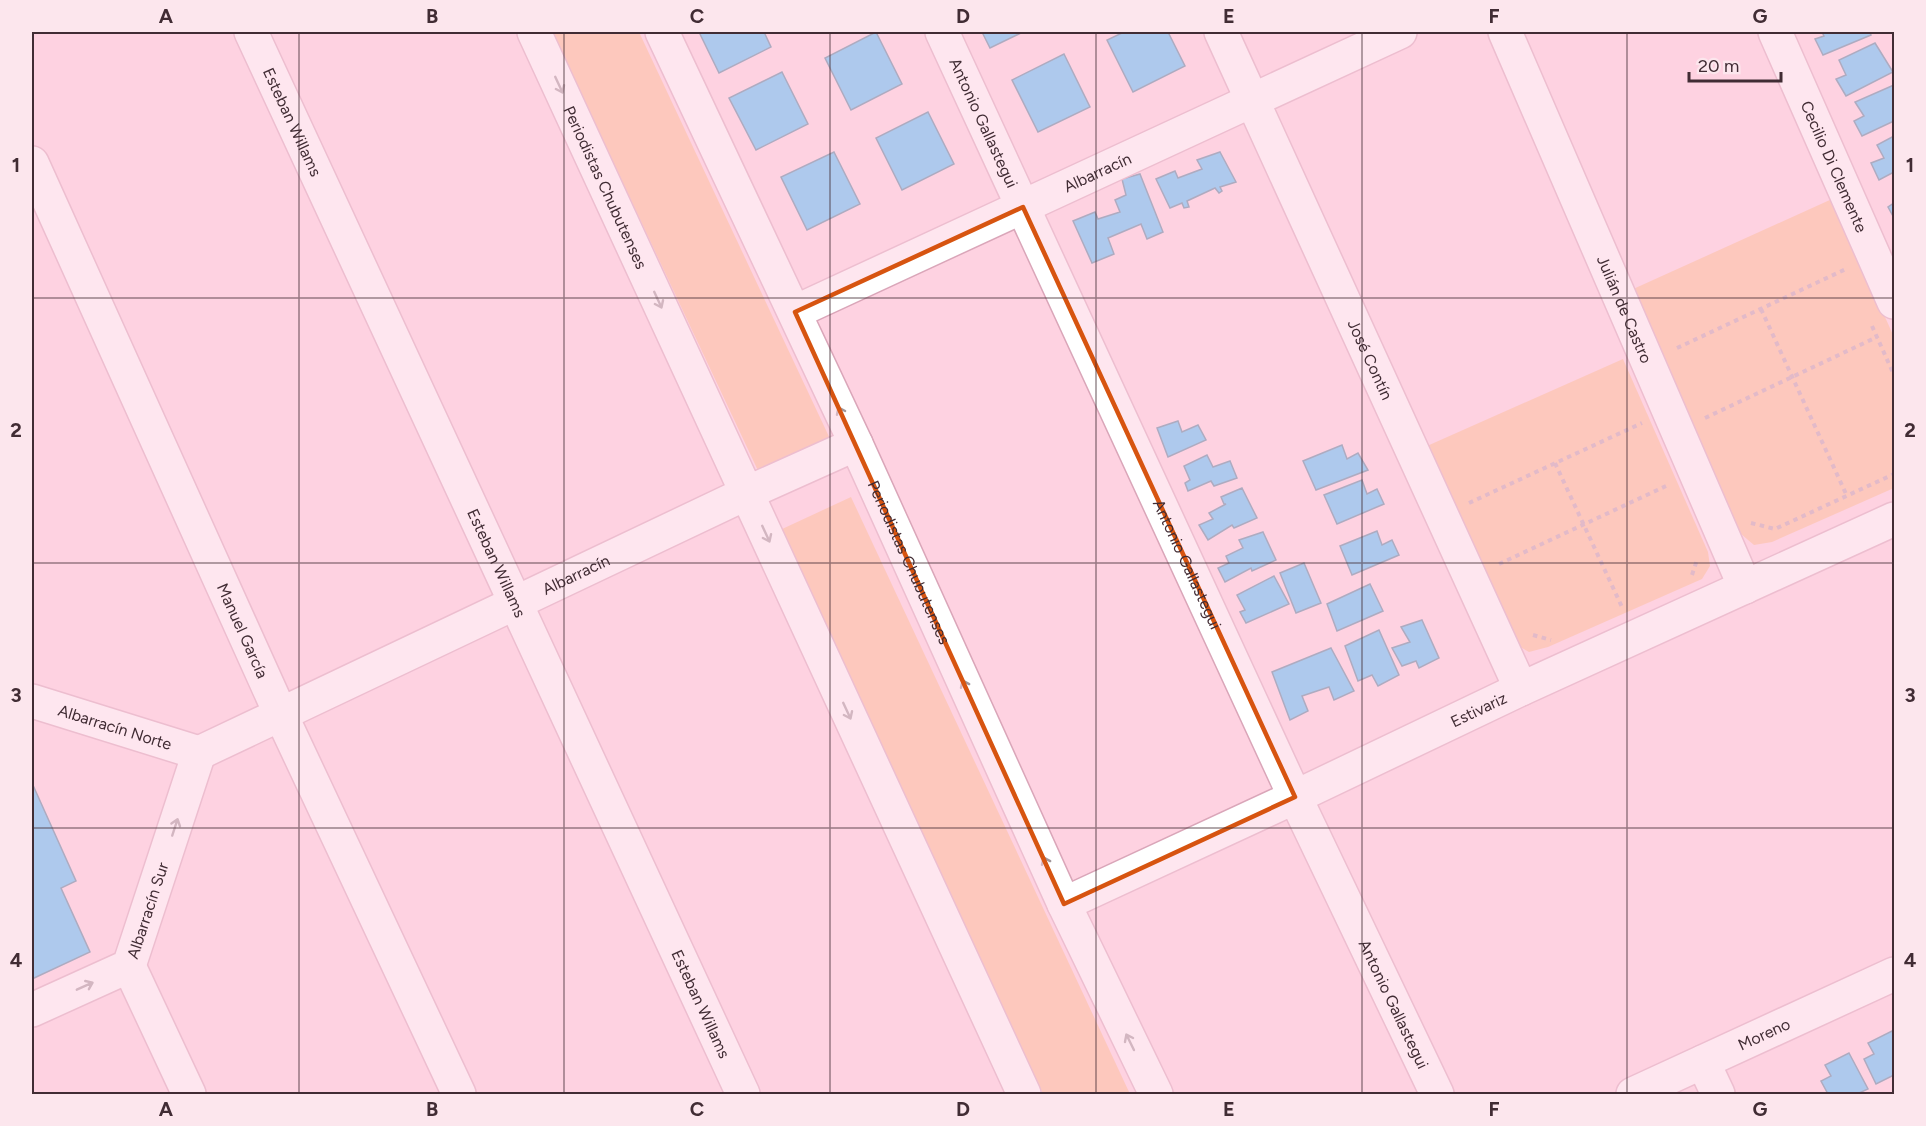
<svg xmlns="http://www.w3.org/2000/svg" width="1926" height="1126" font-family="Figtree,sans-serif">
  <rect width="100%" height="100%" fill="#fed2e1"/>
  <!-- green -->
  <g fill="#fdbd91">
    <polygon points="552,32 639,32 832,443 761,477"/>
    <polygon points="1832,199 1894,337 1894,488 1772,542 1754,545 1741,534 1631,290"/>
    <polygon points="1623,359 1708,552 1710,566 1702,579 1548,647 1529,652 1515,644 1427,446"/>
    <polygon points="851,497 1130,1094 1043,1094 780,530"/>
  </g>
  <!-- building -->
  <g fill="#4fbffa" stroke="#4e7d98" stroke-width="1.5">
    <polygon points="699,32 764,32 771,47 719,73"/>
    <polygon points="876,32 902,84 851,110 825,58"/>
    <polygon points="982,32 1023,32 990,48"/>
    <polygon points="1124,32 1168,32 1185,66 1133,92 1107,40"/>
    <polygon points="1822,32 1870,32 1871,35 1823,55 1815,39 1824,36"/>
    <polygon points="1875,43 1893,72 1846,96 1836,79 1846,75 1839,60"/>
    <polygon points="1064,54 1090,107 1038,132 1012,80"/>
    <polygon points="782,72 808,124 756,150 729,98"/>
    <polygon points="1894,85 1894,121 1862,136 1854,121 1864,116 1855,102"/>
    <polygon points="928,112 954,164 902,190 876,138"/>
    <polygon points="1894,136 1894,172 1879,180 1871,163 1884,158 1877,145"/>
    <polygon points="834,152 860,204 807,230 781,177"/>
    <polygon points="1220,152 1236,182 1220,187 1222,191 1219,193 1215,188 1187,201 1189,207 1184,208 1182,203 1170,208 1156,179 1175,171 1178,178 1202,169 1197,160"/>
    <polygon points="1140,174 1163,232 1147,239 1141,224 1108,238 1114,254 1092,263 1073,221 1095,212 1098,219 1120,212 1115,200 1126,195 1122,179"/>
    <polygon points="1894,203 1894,218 1888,207"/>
    <polygon points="1178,421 1182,432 1198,425 1206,440 1168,457 1157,428"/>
    <polygon points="1342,445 1347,459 1358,453 1368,470 1316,490 1303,461"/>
    <polygon points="1207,455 1213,467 1230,461 1237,478 1214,486 1211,481 1188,491 1185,483 1190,480 1184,466"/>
    <polygon points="1362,480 1367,494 1377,489 1384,504 1337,524 1324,495"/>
    <polygon points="1242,488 1257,518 1234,528 1232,525 1208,540 1199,525 1213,519 1209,513 1226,504 1224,504 1221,497"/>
    <polygon points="1377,531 1382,545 1392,540 1399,555 1352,575 1340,546"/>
    <polygon points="1263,532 1276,560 1252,571 1251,568 1225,582 1218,568 1229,563 1226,556 1243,548 1239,540"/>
    <polygon points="1304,563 1321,603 1296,613 1280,573"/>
    <polygon points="1274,576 1289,604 1246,623 1240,612 1245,610 1237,595"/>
    <polygon points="1370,584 1383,611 1337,631 1327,604"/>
    <polygon points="1422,620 1439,658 1419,668 1416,661 1402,666 1392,648 1410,642 1401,627"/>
    <polygon points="1379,630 1399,675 1378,686 1372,675 1358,681 1345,646"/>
    <polygon points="1331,648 1354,691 1334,700 1329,687 1302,696 1308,711 1290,720 1272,672"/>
    <polygon points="32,783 76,881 61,888 90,952 32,979"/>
    <polygon points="1892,1031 1894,1035 1894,1075 1876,1084 1864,1059 1874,1054 1868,1043"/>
    <polygon points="1849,1053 1868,1089 1857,1094 1828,1094 1821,1081 1831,1076 1825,1065"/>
  </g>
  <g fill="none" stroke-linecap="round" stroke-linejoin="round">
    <defs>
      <g id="minor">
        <path id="s1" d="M251 32 743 1094"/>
        <path id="s2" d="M534 32 1024 1094"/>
        <path id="s3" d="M662 32 856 444 1064 904 1156 1094"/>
        <path id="s4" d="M942 32 1295 797 1437 1094"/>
        <path id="s5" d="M1221 32 1521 689"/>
        <path id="s6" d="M1505 32 1745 587"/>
        <path id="s7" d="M1775 32 1894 302"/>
        <path id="s8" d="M32 163 281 715 459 1094"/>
        <path id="s9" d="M795 312 1400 32"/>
        <path id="s10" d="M32 701 199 753"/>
        <path id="s11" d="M199 753 747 493 856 444"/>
        <path id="s12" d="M1064 904 1295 797 1521 689 1894 519"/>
        <polyline points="129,966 189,1094"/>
        <path id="s13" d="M32 1010 129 966 199 753"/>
        <polyline points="1703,1062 1718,1094"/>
        <path id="s14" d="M1633 1094 1894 974"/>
      </g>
    </defs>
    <!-- minor casing -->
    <use href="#minor" stroke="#daa6b9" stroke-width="36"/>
    <!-- path -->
    <g stroke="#c29daa" stroke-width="4" stroke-dasharray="4.5 4.5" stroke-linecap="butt">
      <polyline points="1761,309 1847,496"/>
      <polyline points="1872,326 1894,375"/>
      <polyline points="1677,348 1846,269"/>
      <polyline points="1705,418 1877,337"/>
      <polyline points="1555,463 1622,607"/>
      <polyline points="1469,503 1642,423"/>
      <polyline points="1751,523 1775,529 1894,474"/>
      <polyline points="1499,564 1666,486"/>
      <polyline points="1692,575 1697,560"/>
      <polyline points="1533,635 1551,640"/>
    </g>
    <!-- minor -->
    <use href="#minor" stroke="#fff" stroke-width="33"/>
  </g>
  <!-- one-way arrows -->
  <defs><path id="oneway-shaft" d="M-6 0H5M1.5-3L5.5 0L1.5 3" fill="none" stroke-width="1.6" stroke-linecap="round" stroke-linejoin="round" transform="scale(1.5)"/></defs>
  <g stroke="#a0969a">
    <use href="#oneway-shaft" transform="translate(559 85) rotate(65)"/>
    <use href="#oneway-shaft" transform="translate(658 300) rotate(65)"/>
    <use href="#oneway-shaft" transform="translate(842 415) rotate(-115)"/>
    <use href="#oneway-shaft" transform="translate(766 534) rotate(65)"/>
    <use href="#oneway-shaft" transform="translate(966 688) rotate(-114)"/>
    <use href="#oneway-shaft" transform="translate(847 711) rotate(65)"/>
    <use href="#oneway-shaft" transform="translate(175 827) rotate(-72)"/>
    <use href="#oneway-shaft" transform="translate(1047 865) rotate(-114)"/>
    <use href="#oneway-shaft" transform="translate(85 986) rotate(-24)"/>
    <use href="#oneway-shaft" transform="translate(1130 1042) rotate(-116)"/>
  </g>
  <!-- marked area -->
  <path d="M0 0H1926V1126H0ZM1023 207 1295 797 1064 904 795 312Z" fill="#fed2e1" fill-opacity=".55" fill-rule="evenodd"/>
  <path fill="none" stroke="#d75410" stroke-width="4.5" stroke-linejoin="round" d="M1023 207 1295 797 1064 904 795 312Z"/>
  <!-- grid -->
  <path fill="none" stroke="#412c34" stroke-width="1.5" stroke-opacity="0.55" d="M299 32V1094M564 32V1094M830 32V1094M1096 32V1094M1362 32V1094M1627 32V1094M32 298H1894M32 563H1894M32 828H1894"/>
  <g text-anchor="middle" stroke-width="4.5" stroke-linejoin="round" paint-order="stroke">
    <!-- street labels -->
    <g font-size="16" fill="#412c34" stroke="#fce6ed">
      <text dy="6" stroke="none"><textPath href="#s1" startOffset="99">Esteban Willams</textPath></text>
      <text dy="6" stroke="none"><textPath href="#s4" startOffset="100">Antonio Gallastegui</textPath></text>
      <text dy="6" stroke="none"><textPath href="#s7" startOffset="147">Cecilio Di Clemente</textPath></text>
      <text dy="6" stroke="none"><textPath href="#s9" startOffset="333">Albarracín</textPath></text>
      <text dy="6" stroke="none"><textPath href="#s2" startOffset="171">Periodistas Chubutenses</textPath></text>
      <text dy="6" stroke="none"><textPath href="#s6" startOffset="302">Julián de Castro</textPath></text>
      <text dy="6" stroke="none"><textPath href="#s5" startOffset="360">José Contín</textPath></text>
      <text dy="6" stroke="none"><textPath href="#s1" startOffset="585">Esteban Willams</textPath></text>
      <text dy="6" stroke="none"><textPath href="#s3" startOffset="585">Periodistas Chubutenses</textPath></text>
      <text dy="6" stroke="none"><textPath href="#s4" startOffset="586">Antonio Gallastegui</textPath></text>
      <text dy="6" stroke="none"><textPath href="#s11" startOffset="417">Albarracín</textPath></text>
      <text dy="6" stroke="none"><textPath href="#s8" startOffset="513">Manuel García</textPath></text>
      <text dy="6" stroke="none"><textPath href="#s12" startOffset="458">Estivariz</textPath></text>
      <text dy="6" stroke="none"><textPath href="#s10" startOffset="87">Albarracín Norte</textPath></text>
      <text dy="6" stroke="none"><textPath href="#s13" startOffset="165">Albarracín Sur</textPath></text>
      <text dy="6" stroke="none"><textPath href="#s1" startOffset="1071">Esteban Willams</textPath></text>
      <text dy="6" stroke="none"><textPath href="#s4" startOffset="1072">Antonio Gallastegui</textPath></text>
      <text dy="6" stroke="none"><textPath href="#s14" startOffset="144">Moreno</textPath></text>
    </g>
  </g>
  <!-- border -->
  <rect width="1926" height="1126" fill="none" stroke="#fce6ed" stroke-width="66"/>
  <!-- scale -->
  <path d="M1689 72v9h92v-9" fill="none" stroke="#412c34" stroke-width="3"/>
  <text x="1698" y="72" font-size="18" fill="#412c34" stroke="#fce6ed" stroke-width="4.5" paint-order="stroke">20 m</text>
  <rect x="33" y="33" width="1860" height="1060" fill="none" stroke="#412c34" stroke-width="2"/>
  <g font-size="20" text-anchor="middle" font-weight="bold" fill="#412c34">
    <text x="166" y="23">A</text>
    <text x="432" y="23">B</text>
    <text x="697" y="23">C</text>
    <text x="963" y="23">D</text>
    <text x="1229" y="23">E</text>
    <text x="1494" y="23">F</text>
    <text x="1760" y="23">G</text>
    <text x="16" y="172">1</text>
    <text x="1910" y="172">1</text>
    <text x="16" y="437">2</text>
    <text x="1910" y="437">2</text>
    <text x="16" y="702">3</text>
    <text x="1910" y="702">3</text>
    <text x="16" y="967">4</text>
    <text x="1910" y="967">4</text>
    <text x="166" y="1116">A</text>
    <text x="432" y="1116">B</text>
    <text x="697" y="1116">C</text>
    <text x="963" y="1116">D</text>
    <text x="1229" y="1116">E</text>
    <text x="1494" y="1116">F</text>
    <text x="1760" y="1116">G</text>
  </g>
</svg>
